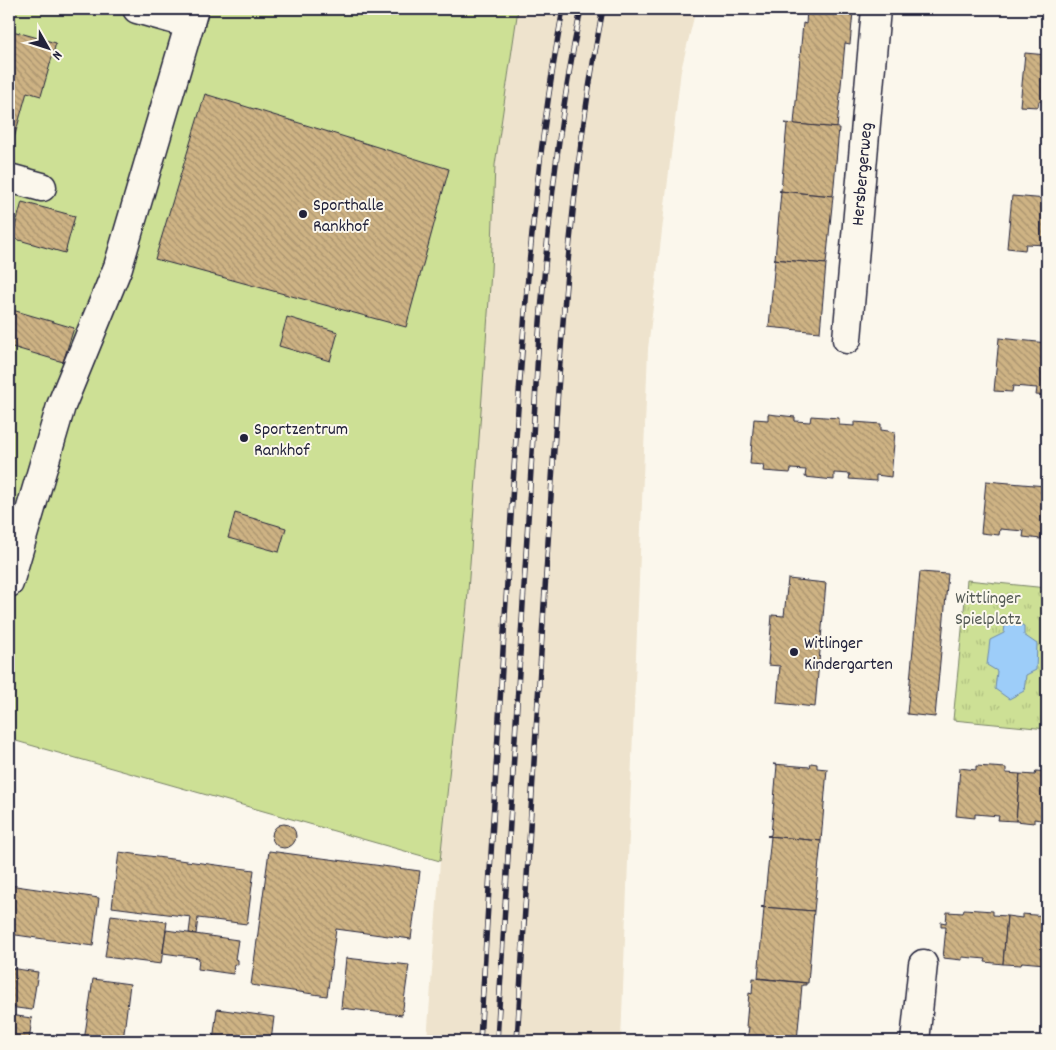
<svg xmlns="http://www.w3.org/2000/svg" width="1056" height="1050" font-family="Dekko,sans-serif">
  <defs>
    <pattern id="grass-tufts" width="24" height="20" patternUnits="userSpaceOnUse" patternTransform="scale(1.25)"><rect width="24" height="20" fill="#cde095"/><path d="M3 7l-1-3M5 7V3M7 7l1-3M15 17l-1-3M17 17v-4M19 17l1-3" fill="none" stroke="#b0c081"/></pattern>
    <pattern id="building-back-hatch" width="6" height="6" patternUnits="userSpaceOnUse" patternTransform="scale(1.25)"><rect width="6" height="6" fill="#ceb384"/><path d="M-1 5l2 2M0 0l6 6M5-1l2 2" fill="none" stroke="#a7916d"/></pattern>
  </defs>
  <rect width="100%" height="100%" fill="#fbf7ec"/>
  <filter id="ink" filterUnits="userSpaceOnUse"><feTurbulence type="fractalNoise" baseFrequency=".02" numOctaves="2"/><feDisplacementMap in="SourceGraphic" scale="10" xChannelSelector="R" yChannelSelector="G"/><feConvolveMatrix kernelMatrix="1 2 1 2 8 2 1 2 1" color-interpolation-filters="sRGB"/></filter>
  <g filter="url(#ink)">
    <!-- built -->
    <polygon fill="#eee3cd" points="518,9 696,9 681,70 648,349 621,1041 427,1041 440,861 467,605 495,165"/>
    <!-- grass -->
    <polygon fill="url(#grass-tufts)" stroke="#788168" points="967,580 1047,588 1047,729 953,720"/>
    <!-- pitch -->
    <polygon fill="#cde095" stroke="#788168" points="9,9 518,9 495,165 491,272 467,605 440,861 9,739"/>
    <!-- water -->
    <polygon fill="#9dcdf9" stroke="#6c89ad" points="1014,621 1024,626 1024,635 1037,644 1036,670 1026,675 1024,691 1009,699 995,689 997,671 987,665 990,640 1004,633 1005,625"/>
    <!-- building -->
    <g fill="url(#building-back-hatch)" stroke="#22223b">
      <polygon points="807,9 853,12 850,44 845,43 837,128 794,124 803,23 806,24"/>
      <polygon points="9,30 56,43 41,96 27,92 9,156"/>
      <polygon points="1025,53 1047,55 1047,102 1039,101 1038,107 1020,106"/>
      <polygon points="205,94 449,169 406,327 155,259"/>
      <polygon points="785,123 839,128 833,196 779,191 781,191 787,124"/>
      <polygon points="779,191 833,196 826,264 773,259 775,259 781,192"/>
      <polygon points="1012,196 1047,199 1047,245 1026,244 1025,250 1007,248"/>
      <polygon points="22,202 75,216 65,253 12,238"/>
      <polygon points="773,259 826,264 820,332 767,327 769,326 775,260"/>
      <polygon points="9,309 74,328 63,362 9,346"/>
      <polygon points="287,317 338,332 330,361 279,346"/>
      <polygon points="999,338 1047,343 1047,396 1036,395 1037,388 1013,386 1012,392 994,391"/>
      <polygon points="768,414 795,417 795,421 810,422 811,416 839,418 839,425 854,426 854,422 881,424 881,430 895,432 891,477 876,475 876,481 849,479 850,474 834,473 834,480 805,477 806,470 791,469 790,473 763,471 764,465 750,464 754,419 768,420"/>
      <polygon points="986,481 1046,486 1041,539 1023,537 1024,531 1000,529 999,535 981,533"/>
      <polygon points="1046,486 1047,486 1047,539 1041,539"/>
      <polygon points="235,513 286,528 279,552 228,538"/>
      <polygon points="920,572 948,574 935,717 907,714"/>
      <polygon points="788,579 826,583 815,707 777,703 780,666 768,665 772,615 784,616"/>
      <polygon points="811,763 817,764 817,768 827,769 821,841 767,836 771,835 777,765 773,764 810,767"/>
      <polygon points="976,766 1006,768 1006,773 1020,774 1016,821 998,820 999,816 975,814 975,818 956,816 960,768 976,770"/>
      <polygon points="1036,771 1047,772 1047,821 1034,819 1034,823 1016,821 1020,774 1035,775"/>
      <circle cx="284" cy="836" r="12"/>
      <polygon points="767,836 821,841 814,911 761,907 764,906 771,836"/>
      <polygon points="269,851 420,871 411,939 336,929 327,996 251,985"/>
      <polygon points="119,852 254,870 247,924 198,918 196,934 189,933 191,917 112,907"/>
      <polygon points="9,885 99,898 93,946 9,934"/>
      <polygon points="761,907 814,911 808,983 758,978 764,908"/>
      <polygon points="964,909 993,911 993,915 1007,916 1003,964 985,962 986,959 962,957 962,960 943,958 946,927 941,927 941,922 946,923 947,912 963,913"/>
      <polygon points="1022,914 1047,916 1047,968 1045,968 1045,964 1022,962 1021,965 1003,964 1007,916 1022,918"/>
      <polygon points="111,915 167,922 161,964 105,957"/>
      <polygon points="166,930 238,940 235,959 238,960 238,965 234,964 233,974 198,969 199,958 163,953"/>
      <polygon points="346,958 409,965 402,1015 341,1008"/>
      <polygon points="9,968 38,972 32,1010 9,1007"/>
      <polygon points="753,978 806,983 806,985 802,985 797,1041 747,1041 749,1027 746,1027 749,993 752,994"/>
      <polygon points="93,979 130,984 123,1041 84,1041"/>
      <polygon points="217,1009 274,1017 271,1041 213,1041"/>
      <polygon points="9,1015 32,1018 29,1041 9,1041"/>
    </g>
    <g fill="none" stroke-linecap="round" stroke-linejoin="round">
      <defs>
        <g id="minor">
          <polyline points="137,9 190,24"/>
          <polyline points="9,178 42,187"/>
          <polyline points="847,339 876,9"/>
          <polyline points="9,583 61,406 118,267 194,9"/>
          <polyline points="915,1041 923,964"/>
        </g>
      </defs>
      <!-- minor casing -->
      <use href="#minor" stroke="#22223b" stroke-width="31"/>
      <!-- minor -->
      <use href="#minor" stroke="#fbf7ec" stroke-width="28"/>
      <defs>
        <g id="rail">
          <path d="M480 1041C490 871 500 702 510 532 521 357 531 181 563 9"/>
          <path d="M497 1041 539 335C548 225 559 116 581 9"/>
          <path d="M517 1041C527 864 539 688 550 511 561 343 570 174 603 9"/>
        </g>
      </defs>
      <!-- rail casing -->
      <use href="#rail" stroke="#22223b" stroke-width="5.5"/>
      <!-- rail -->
      <use href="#rail" stroke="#fbf7ec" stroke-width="4" stroke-dasharray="11" stroke-linecap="butt"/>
    </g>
  </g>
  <!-- markers -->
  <g fill="#22223b" stroke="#fbf7ec" stroke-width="2">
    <circle cx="303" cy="214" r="5"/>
    <circle cx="244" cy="438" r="5"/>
    <circle cx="794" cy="652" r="5"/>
  </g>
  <g text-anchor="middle" stroke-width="4" stroke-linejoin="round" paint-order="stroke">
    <!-- street labels -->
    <g font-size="18" fill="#22223b" stroke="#fbf7ec">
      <text transform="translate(861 174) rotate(-85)" y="6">Hersbergerweg</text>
    </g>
    <!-- poi labels -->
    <g font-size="18" fill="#22223b" stroke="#fbf7ec" text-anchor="start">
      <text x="313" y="210">Sporthalle<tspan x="313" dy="21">Rankhof</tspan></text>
      <text x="254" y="434">Sportzentrum<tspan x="254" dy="21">Rankhof</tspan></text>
      <text x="804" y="648">Witlinger<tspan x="804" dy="21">Kindergarten</tspan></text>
    </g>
    <!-- park labels -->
    <g font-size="18" fill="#555b56" stroke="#fbf7ec">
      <text x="988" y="603">Wittlinger<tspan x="988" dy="21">Spielplatz</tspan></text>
    </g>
  </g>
  <!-- margin -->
  <rect width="1056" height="1050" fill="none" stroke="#fbf7ec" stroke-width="30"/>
  <rect x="15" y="15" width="1026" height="1020" fill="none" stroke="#22223b" stroke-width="2" filter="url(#ink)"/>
  <!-- north arrow -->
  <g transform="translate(48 48) rotate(129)" stroke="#fbf7ec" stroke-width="4" paint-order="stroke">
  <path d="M0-4L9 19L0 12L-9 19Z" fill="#22223b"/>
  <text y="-8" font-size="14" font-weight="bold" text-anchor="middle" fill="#22223b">N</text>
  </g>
</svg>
